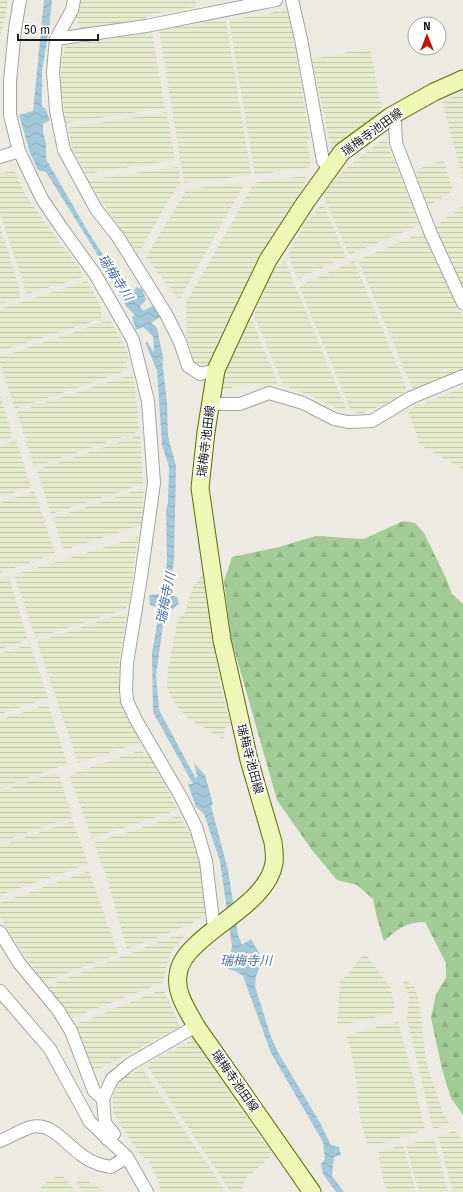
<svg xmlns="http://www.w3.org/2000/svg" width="463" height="1192" font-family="'Fira Sans','Noto Sans JP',sans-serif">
  <defs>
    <pattern id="farmland-rules" width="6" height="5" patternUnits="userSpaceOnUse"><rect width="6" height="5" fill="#e7ebcd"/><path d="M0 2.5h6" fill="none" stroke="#c6c9af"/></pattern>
    <pattern id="forest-firs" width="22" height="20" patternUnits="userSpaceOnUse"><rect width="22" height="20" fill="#a2cb97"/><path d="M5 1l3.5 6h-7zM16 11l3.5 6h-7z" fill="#8bae82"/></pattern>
    <pattern id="water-waves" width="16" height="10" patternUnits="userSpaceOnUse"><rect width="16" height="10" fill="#a3c8d9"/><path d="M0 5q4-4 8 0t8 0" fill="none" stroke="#8cabba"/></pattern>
  </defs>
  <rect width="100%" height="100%" fill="#edeae1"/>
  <!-- farmland -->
  <g fill="url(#farmland-rules)">
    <polygon points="0,0 8,0 2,31 0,34"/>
    <polygon points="80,0 196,0 196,7 151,14 142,20 80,29 76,17"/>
    <polygon points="287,10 289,13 310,139 307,140 311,167 255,175 229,20"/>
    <polygon points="217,20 226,21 251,175 184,183 159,30"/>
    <polygon points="152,32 165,108 66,123 61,91 61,65 65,46"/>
    <polygon points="370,48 382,111 332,153 312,59"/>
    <polygon points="463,93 463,180 442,101"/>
    <polygon points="167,112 175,160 86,174 72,147 68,128"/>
    <polygon points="385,138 420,225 349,255 322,192 350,165"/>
    <polygon points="443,160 453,190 429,206 419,184 416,170"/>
    <polygon points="178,167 181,185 176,188 138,254 87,180"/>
    <polygon points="14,170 26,196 55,236 79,267 83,277 27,294 0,213 0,174"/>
    <polygon points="305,176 305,185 261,258 219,337 211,363 201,366 195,363 187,339 186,303 254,183"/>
    <polygon points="245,183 179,300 146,257 187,189"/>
    <polygon points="323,203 346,257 298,279 288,255 304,225"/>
    <polygon points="463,206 463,291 440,242 435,226"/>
    <polygon points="0,226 19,287 20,298 0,304"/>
    <polygon points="424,232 463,317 463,370 414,392 358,260"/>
    <polygon points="285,261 347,411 334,407 314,397 283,385 255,318 255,304 277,265"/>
    <polygon points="354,261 406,387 402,397 361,414 351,411 299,286"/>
    <polygon points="87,281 98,301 101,309 101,319 0,351 0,309"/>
    <polygon points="110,320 127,351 129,360 126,363 128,370 15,409 0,363 0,357"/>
    <polygon points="252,320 279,386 246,384 222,390 225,373 237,344 246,325"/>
    <polygon points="133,374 140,431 34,467 17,412"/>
    <polygon points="463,387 463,469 420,445 408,410"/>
    <polygon points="0,395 13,437 0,441"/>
    <polygon points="140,435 143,484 51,514 37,470"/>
    <polygon points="16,440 31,487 0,497 0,446"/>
    <polygon points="144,488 142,525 64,550 53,518"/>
    <polygon points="34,491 55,553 0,573 0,503"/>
    <polygon points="138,537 129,603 126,609 36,638 14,575"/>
    <polygon points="9,577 28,640 0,649 0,580"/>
    <polygon points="201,577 206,578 213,623 213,641 221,688 230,723 225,729 223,739 188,718 175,704 167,689 168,670 178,619 187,611 187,604 192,589"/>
    <polygon points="125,613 127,616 119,661 119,696 122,708 141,742 78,763 37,642"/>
    <polygon points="30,644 48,698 0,714 0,654"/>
    <polygon points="48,704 67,764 0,788 0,720"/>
    <polygon points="142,750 144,754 148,753 178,810 92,838 69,775"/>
    <polygon points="52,773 59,775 72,817 0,842 0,792"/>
    <polygon points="180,815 194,842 202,868 206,914 191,924 127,949 106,875 94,843"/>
    <polygon points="73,821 88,864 0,895 0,846"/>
    <polygon points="89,871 118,954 43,982 21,951 0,917 0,903"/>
    <polygon points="182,933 184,937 174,947 169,957 163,982 72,1018 47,986"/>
    <polygon points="365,953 390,987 395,1008 391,1014 337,1026 340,981 344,978"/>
    <polygon points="406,980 415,988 419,1002 426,1061 443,1113 449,1123 449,1125 433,1129 407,1018 409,996 403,982"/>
    <polygon points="163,989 180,1027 93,1072 74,1025"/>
    <polygon points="398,1022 414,1081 425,1130 373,1146 367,1143 360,1119 356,1079 350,1047 346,1035"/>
    <polygon points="195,1038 220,1077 224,1086 273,1155 245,1179 242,1189 238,1192 231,1192 146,1064"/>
    <polygon points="142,1068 224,1189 223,1192 161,1192 158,1180 150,1163 140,1154 113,1114 113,1093 122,1079"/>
    <polygon points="455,1131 463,1140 463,1192 453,1192 438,1136"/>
    <polygon points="434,1138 448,1192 419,1192 406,1145"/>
    <polygon points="403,1145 416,1192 388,1192 384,1183 378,1152"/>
    <polygon points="62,1175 76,1192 48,1192 40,1189 48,1180"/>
    <polygon points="79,1177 96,1186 105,1192 83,1192 76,1184"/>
  </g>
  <!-- forest -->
  <path fill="url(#forest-firs)" d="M403 521 415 523 424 533 446 578 452 594 463 604V1115L451 1098 442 1069 431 1018 436 994 446 978V963L425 922C405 923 399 928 384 941L377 918 373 899 357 885 337 880 312 850 277 800 231 638 224 581 232 557 279 547 316 536 364 539Z"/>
  <!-- water -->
  <polygon fill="url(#water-waves)" points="44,0 52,0 49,29 42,70 42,107 45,108 50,120 43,124 43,132 46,144 46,159 87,230 118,278 132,297 136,287 142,289 146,300 140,306 143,311 154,305 162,316 151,323 157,328 164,362 162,359 167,402 168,436 176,466 174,560 169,595 177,597 179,603 173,609 169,608 165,611 156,675 159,710 196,779 197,776 194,763 205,775 213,804 211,806 228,870 238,935 242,945 251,939 263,960 256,976 255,986 271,1037 279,1054 319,1121 331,1145 339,1147 341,1155 334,1157 332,1176 344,1192 336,1192 323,1174 321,1164 325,1159 323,1142 271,1053 243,976 235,971 228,969 232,946 220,861 204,814 196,807 188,784 193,784 153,712 152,653 160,608 150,605 149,595 162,594 167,562 166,510 168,503 169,467 162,445 157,370 146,345 146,341 154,352 153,336 143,327 136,330 132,317 135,315 126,306 94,249 46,172 38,170 30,153 19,115 33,111"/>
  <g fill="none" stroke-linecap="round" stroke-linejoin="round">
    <defs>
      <g id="street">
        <polyline points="20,0 15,29 10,81 10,115 19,151 42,199 61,227 95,274 133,340 148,401 154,483 141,577 127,663 126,689 127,701 136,720 181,797 196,827 206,861 214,929"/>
        <polyline points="74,0 72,10 56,39 53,72 56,110 64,150 96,209 118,237 166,314 180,342 188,366 200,374 216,370"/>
        <polyline points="292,0 301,39 323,161 329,169"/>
        <polyline points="56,39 146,26 276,0"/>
        <polyline points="391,116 395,123 396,143 431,234 463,303"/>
        <polyline points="0,157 19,151"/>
        <polyline points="210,404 240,404 269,393 303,403 334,419 348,422 372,421 410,398 463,376"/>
        <polyline points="0,932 19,963 58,1010 71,1031 94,1091 103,1099"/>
        <polyline points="0,991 50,1049 90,1122 127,1157 147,1192"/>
        <polyline points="107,1139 114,1134 105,1123 103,1099 112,1079 130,1064 196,1026"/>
        <path d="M0 1141C10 1137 21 1130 31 1127 53 1122 67 1146 83 1156 92 1163 101 1165 111 1167L127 1157"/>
      </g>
      <path id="secondary" d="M312 1192 196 1026C188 1011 175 993 178 975 179 963 188 952 197 944 220 921 269 897 274 863 275 856 274 849 273 842L249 760 222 640 200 488 206 432 216 370 240 318 268 260 305 203 342 152 391 116 434 92 463 79"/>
    </defs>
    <!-- street casing -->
    <use href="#street" stroke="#a3a3a3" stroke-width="14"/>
    <!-- secondary casing -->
    <use href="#secondary" stroke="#596d08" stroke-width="19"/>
    <!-- street -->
    <use href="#street" stroke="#fff" stroke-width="12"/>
    <!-- secondary -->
    <use href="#secondary" stroke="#eef7b6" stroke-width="17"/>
  </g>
  <g text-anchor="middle" stroke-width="4" stroke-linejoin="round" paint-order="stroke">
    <!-- street labels -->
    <g font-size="12" fill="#1c1c1c" stroke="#fff">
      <text transform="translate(372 132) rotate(-36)" y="4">瑞梅寺池田線</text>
      <text transform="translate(206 441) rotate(-83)" y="4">瑞梅寺池田線</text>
      <text transform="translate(250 759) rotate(75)" y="4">瑞梅寺池田線</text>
      <text transform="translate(235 1081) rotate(55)" y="4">瑞梅寺池田線</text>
    </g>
    <!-- water labels -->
    <g font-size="13" font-style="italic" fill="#4c72a7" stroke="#fff">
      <text transform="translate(116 277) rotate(57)" y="5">瑞梅寺川</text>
      <text transform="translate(165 598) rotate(-79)" y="5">瑞梅寺川</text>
      <text x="246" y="965">瑞梅寺川</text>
    </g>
  </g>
  <!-- north arrow -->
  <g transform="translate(427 36)"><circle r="19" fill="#ffffff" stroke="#a4a4a4"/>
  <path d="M0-3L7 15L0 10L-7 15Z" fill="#c01707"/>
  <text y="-6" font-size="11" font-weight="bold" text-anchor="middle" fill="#1c1c1c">N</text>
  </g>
  <!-- scale -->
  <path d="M18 34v6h80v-6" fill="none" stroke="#1c1c1c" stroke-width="2"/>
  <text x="24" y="34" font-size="12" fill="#1c1c1c" stroke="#ffffff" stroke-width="3" paint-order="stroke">50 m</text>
</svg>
